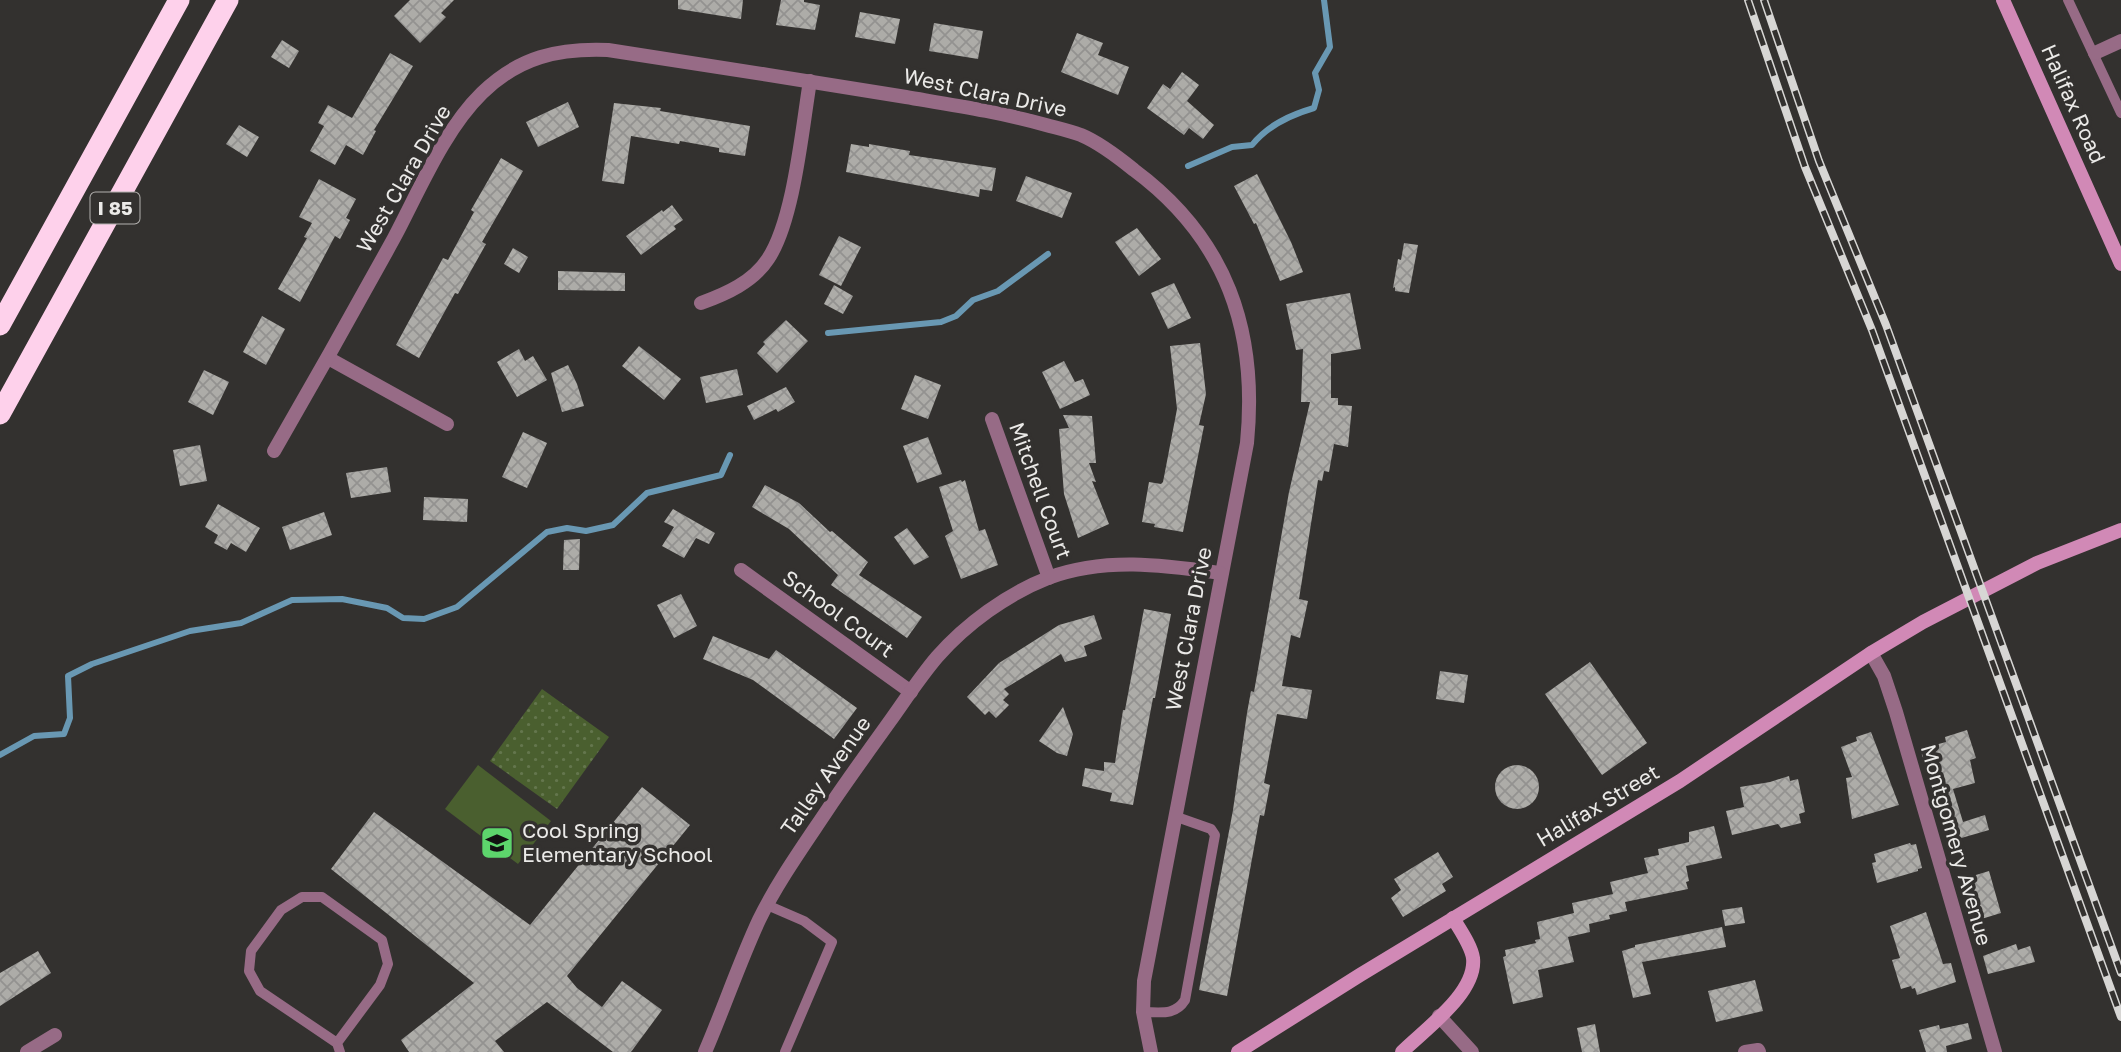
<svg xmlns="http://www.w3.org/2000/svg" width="2121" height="1052" font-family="'Golos Text',sans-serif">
  <defs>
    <pattern id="park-dots" width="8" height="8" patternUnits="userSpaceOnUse" patternTransform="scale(1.75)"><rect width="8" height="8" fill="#4a5f2f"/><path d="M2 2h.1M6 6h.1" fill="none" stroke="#64764d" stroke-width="1.8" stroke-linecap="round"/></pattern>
    <pattern id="building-cross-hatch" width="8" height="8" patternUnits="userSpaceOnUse" patternTransform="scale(1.75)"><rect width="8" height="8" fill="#adaca8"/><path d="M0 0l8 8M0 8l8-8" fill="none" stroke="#939290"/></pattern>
  </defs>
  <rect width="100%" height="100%" fill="#33312f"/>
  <!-- green -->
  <polygon fill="#4a5f2f" points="478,765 551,821 518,864 445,809"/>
  <!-- park -->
  <polygon fill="url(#park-dots)" points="542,689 609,737 557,809 490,761"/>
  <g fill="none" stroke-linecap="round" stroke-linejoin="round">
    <!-- stream -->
    <g stroke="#6998b3" stroke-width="6">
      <path d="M1188 166 1232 147 1252 145C1268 125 1290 115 1314 108L1319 90 1315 73 1330 47 1324 0"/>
      <polyline points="828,333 941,322 956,316 973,300 998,291 1048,254"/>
      <polyline points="0,755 34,736 64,734 70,718 68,676 92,664 190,631 241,623 292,600 342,599 387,608 403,618 424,619 457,607 547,532 567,528 586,531 613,525 647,493 721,475 730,455"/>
    </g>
  </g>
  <!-- building -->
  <g fill="url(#building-cross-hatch)">
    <polygon points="410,0 454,0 441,13 446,17 420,43 394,16"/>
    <polygon points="678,0 743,0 741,19 678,9"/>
    <polygon points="781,0 804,0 804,2 820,5 815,30 776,25"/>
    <polygon points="860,12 900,19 895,44 855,37"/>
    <polygon points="934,23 983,31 978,59 929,51"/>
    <polygon points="1077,33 1103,43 1098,55 1129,67 1118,95 1061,72"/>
    <polygon points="282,40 299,51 289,68 271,57"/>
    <polygon points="390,53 413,66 374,130 376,131 363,155 346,145 335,165 310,151 324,126 318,123 328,105 352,118"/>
    <polygon points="1182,72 1199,85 1187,101 1214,125 1203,139 1189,128 1184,135 1147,108 1163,84 1170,89"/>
    <polygon points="568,102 579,127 538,147 526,122"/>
    <polygon points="614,103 661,108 660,111 750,126 745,156 719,152 719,148 680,141 679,144 631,136 624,184 602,181"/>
    <polygon points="239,125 259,137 247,157 226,144"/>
    <polygon points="851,144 869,147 869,144 910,151 909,155 996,168 992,191 980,189 979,197 846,172"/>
    <polygon points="501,158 523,171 482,242 486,244 458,294 455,293 419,358 396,345 443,258 448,260 474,212 471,210"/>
    <polygon points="1257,174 1291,242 1303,272 1280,281 1256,223 1254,224 1234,186"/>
    <polygon points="1026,176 1072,193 1062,218 1016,201"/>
    <polygon points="319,179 356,199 346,218 350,220 340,239 335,236 300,302 278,289 307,238 304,237 312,223 299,217"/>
    <polygon points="672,205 683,220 674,226 676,229 641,255 626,236 662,210 663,212"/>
    <polygon points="1137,228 1161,259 1139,276 1115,242"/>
    <polygon points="839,236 861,247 841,286 819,275"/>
    <polygon points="1404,243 1418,245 1409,293 1395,291 1395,287 1393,288 1398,259 1401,260"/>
    <polygon points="513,248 528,257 519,273 504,264"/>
    <polygon points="558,271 625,273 625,291 558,290"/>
    <polygon points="1174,283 1191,318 1168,329 1151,293"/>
    <polygon points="834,285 853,296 843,314 824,304"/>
    <polygon points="1350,293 1361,349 1331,354 1331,398 1338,398 1338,405 1352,406 1348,447 1334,444 1329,472 1324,471 1322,481 1318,480 1299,599 1308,601 1300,638 1291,635 1282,686 1312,690 1307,719 1277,714 1264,783 1270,785 1264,816 1260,815 1227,996 1199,990 1233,810 1247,713 1251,691 1254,692 1289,492 1310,402 1301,402 1303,349 1296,350 1286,304"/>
    <polygon points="262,316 285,329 266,365 243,352"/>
    <polygon points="786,320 808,341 777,373 757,353 765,344 763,342"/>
    <polygon points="1200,343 1206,394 1199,425 1204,426 1183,532 1154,527 1155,524 1142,522 1149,482 1161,484 1163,482 1177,409 1170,346"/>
    <polygon points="639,346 681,379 664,400 622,366"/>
    <polygon points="519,349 525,361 533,356 547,380 517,397 497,362"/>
    <polygon points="1064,361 1075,382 1083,379 1090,395 1060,409 1042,372"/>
    <polygon points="568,365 577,384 584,406 562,412 551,373"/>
    <polygon points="737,369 743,395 706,403 700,377"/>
    <polygon points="204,370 229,382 213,415 188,402"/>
    <polygon points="915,375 941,385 928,419 901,409"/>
    <polygon points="786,387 795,402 778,412 776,409 754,420 747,406"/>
    <polygon points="1063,415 1092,416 1096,463 1089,463 1096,482 1092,481 1109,524 1078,538 1064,494 1059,429 1069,428"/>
    <polygon points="523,432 547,443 527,488 502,477"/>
    <polygon points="928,437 942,474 917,483 903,446"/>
    <polygon points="200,445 207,481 180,486 173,450"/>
    <polygon points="387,467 391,492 351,498 346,473"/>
    <polygon points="961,480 962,482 965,480 979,531 985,529 998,565 961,579 945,536 953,531 939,487"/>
    <polygon points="765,485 799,503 830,532 832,531 868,562 859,575 922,617 907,638 831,585 838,575 789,529 752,507"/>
    <polygon points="424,497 468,499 467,522 423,520"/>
    <polygon points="218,504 260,528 246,552 231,543 227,550 214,543 218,535 205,527"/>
    <polygon points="673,509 715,533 709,544 696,538 684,558 662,546 674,527 664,522"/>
    <polygon points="324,512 332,535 290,550 282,527"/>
    <polygon points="907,528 929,557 914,565 894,537"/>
    <polygon points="580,539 579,570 563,570 564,540"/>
    <polygon points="681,594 697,626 674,638 657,605"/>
    <polygon points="1144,609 1171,614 1155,698 1153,698 1133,805 1110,801 1112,793 1082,786 1085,768 1104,771 1104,762 1115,763 1123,710 1125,710"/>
    <polygon points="1094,615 1102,639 1084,646 1087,656 1065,662 1061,654 1004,689 1009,694 1003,700 1009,705 996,718 989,711 985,715 967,697 999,663 1059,625"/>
    <polygon points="713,636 769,659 776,650 857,708 834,739 753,680 703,659"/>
    <polygon points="1590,662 1647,743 1602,775 1545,694"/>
    <polygon points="1440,671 1468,675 1464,703 1436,699"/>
    <polygon points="1063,707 1073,734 1067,756 1057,753 1039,741"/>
    <polygon points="1967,730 1976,758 1970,760 1975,783 1953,789 1963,822 1985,815 1989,830 1951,841 1920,749 1946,742 1945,737"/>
    <polygon points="1871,732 1899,805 1852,819 1846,778 1852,777 1841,747 1857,741 1856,737"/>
    <circle cx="1517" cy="787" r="22"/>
    <polygon points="1789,776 1790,781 1798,779 1805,812 1799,814 1801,823 1781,828 1778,824 1732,835 1726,811 1744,807 1740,787 1770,782"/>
    <polygon points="642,787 690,825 567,976 577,988 602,1007 622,981 662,1010 631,1052 613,1052 547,1002 495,1041 504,1052 409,1052 401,1040 474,983 331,869 374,812 530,925"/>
    <polygon points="1714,826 1722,858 1686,866 1689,881 1686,882 1688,889 1625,902 1627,911 1609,915 1610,919 1589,924 1590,932 1568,937 1574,962 1538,970 1543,997 1513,1004 1503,957 1506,956 1505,950 1536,943 1535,940 1540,939 1537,922 1574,913 1572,903 1613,894 1610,882 1648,873 1644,858 1659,855 1658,849 1689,842 1689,832"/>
    <polygon points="1910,843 1911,845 1916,844 1922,868 1918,869 1918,871 1877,883 1872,863 1876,862 1874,854"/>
    <polygon points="1438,852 1453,877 1442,884 1446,891 1403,917 1391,898 1401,890 1394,879"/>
    <polygon points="1989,871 2001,913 1978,920 1974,908 1971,909 1966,891 1969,890 1966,878"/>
    <polygon points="1742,907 1745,923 1725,926 1722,910"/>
    <polygon points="1926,912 1943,964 1951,963 1956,982 1917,995 1915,988 1912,989 1911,986 1901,989 1892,960 1900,958 1890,926"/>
    <polygon points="1722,927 1726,947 1642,962 1651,994 1633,998 1622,951 1635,947 1635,945"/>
    <polygon points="2016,944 2018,950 2030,946 2035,962 1988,974 1983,956"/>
    <polygon points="38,951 51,973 0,1006 0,973"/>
    <polygon points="1755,980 1763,1011 1716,1022 1708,991"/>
    <polygon points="1968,1023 1972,1039 1946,1046 1947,1052 1926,1052 1919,1030 1939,1025 1940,1029"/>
    <polygon points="1595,1024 1600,1052 1582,1052 1577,1028"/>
  </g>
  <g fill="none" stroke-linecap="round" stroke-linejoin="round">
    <!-- lane -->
    <g stroke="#976b86" stroke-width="10">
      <polyline points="2068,0 2121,113"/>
      <polyline points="767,905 804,921 832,942 785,1052"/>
      <path d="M1143 1012C1160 1012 1175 1016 1185 1000L1215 835 1211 829 1174 816"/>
      <polyline points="337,1043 380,985 388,964 382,940 322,897 302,897 281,910 251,951 249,971 260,991 337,1043 340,1052"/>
    </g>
    <!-- street -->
    <g stroke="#976b86" stroke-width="14">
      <polyline points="2095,53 2121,41"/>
      <path d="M701 303C726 294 753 282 768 259 794 220 802 129 810 81"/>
      <polyline points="328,358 447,424"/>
      <polyline points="992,419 1049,578"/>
      <path d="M274 451C315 380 355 309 394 238 419 191 444 130 482 93 519 57 558 48 608 50 707 65 807 81 906 97 953 105 1000 112 1046 125 1057 128 1070 131 1081 135 1100 143 1118 157 1134 170 1227 239 1258 331 1247 443L1144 981 1143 1012 1151 1052"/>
      <polyline points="741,570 911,692"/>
      <polyline points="1871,653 1884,676 1896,712 1995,1052"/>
      <polyline points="1439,1016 1472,1052"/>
      <polyline points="27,1052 55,1035"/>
      <path d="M705 1052C724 1008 739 963 759 920 779 879 807 841 832 803 851 775 870 749 890 721 905 700 920 677 937 657 966 624 1007 594 1048 578 1105 557 1162 565 1220 573"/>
      <polyline points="1745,1052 1758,1050 1759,1052"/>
    </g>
    <!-- secondary -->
    <g stroke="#d189b6" stroke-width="14">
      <polyline points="2003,0 2121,264"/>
      <polyline points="1238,1052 1360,975 1680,781 1871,653 1923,622 2037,563 2121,530"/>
      <path d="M1402 1052C1425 1029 1477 993 1473 958 1471 945 1460 930 1453 918"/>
    </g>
    <!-- highway -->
    <g stroke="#fed1eb" stroke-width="21">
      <polyline points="0,325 179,0"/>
      <polyline points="0,414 228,0"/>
    </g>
    <defs>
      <g id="rail">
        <polyline points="1748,0 1805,167 1872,330 2121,1017"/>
        <polyline points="1764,0 1819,161 1886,325 2121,973"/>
      </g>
    </defs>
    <!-- rail casing -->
    <use href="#rail" stroke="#d7d6d4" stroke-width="8"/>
    <!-- rail -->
    <use href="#rail" stroke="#33312f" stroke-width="5" stroke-dasharray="16" stroke-linecap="butt"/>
  </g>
  <!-- icons -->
  <defs>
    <symbol id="school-square" viewBox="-11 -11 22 22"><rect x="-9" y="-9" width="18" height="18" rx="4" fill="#5dd56c" stroke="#33312f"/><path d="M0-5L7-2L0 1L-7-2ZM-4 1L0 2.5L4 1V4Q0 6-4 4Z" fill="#111"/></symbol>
  </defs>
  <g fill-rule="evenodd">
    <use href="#school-square" x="478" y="824" width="38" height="38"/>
  </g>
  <g text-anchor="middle" stroke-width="7" stroke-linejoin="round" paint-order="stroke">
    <!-- shield labels -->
    <rect fill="#33312f" stroke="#b4b2b0" stroke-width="2" x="90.5" y="192.5" width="49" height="31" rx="5"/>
    <g font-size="19" font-weight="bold" fill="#ebeae8">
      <text x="115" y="215">I 85</text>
    </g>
    <!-- street labels -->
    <g font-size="21" fill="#ebeae8" stroke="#33312f">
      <text transform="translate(985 93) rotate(12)" y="7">West Clara Drive</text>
      <text transform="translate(2073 104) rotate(66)" y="7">Halifax Road</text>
      <text transform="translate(404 179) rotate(-60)" y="7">West Clara Drive</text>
      <text transform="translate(1040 491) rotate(70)" y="7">Mitchell Court</text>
      <text transform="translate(838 614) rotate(36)" y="7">School Court</text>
      <text transform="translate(1189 629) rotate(-79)" y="7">West Clara Drive</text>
      <text transform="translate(826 776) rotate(-55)" y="7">Talley Avenue</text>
      <text transform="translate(1598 806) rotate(-31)" y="7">Halifax Street</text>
      <text transform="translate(1956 845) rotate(74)" y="7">Montgomery Avenue</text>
    </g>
    <!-- poi labels -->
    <g font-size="21" fill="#ebeae8" stroke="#33312f" text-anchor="start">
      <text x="522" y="838">Cool Spring<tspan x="522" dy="24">Elementary School</tspan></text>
    </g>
  </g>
</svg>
